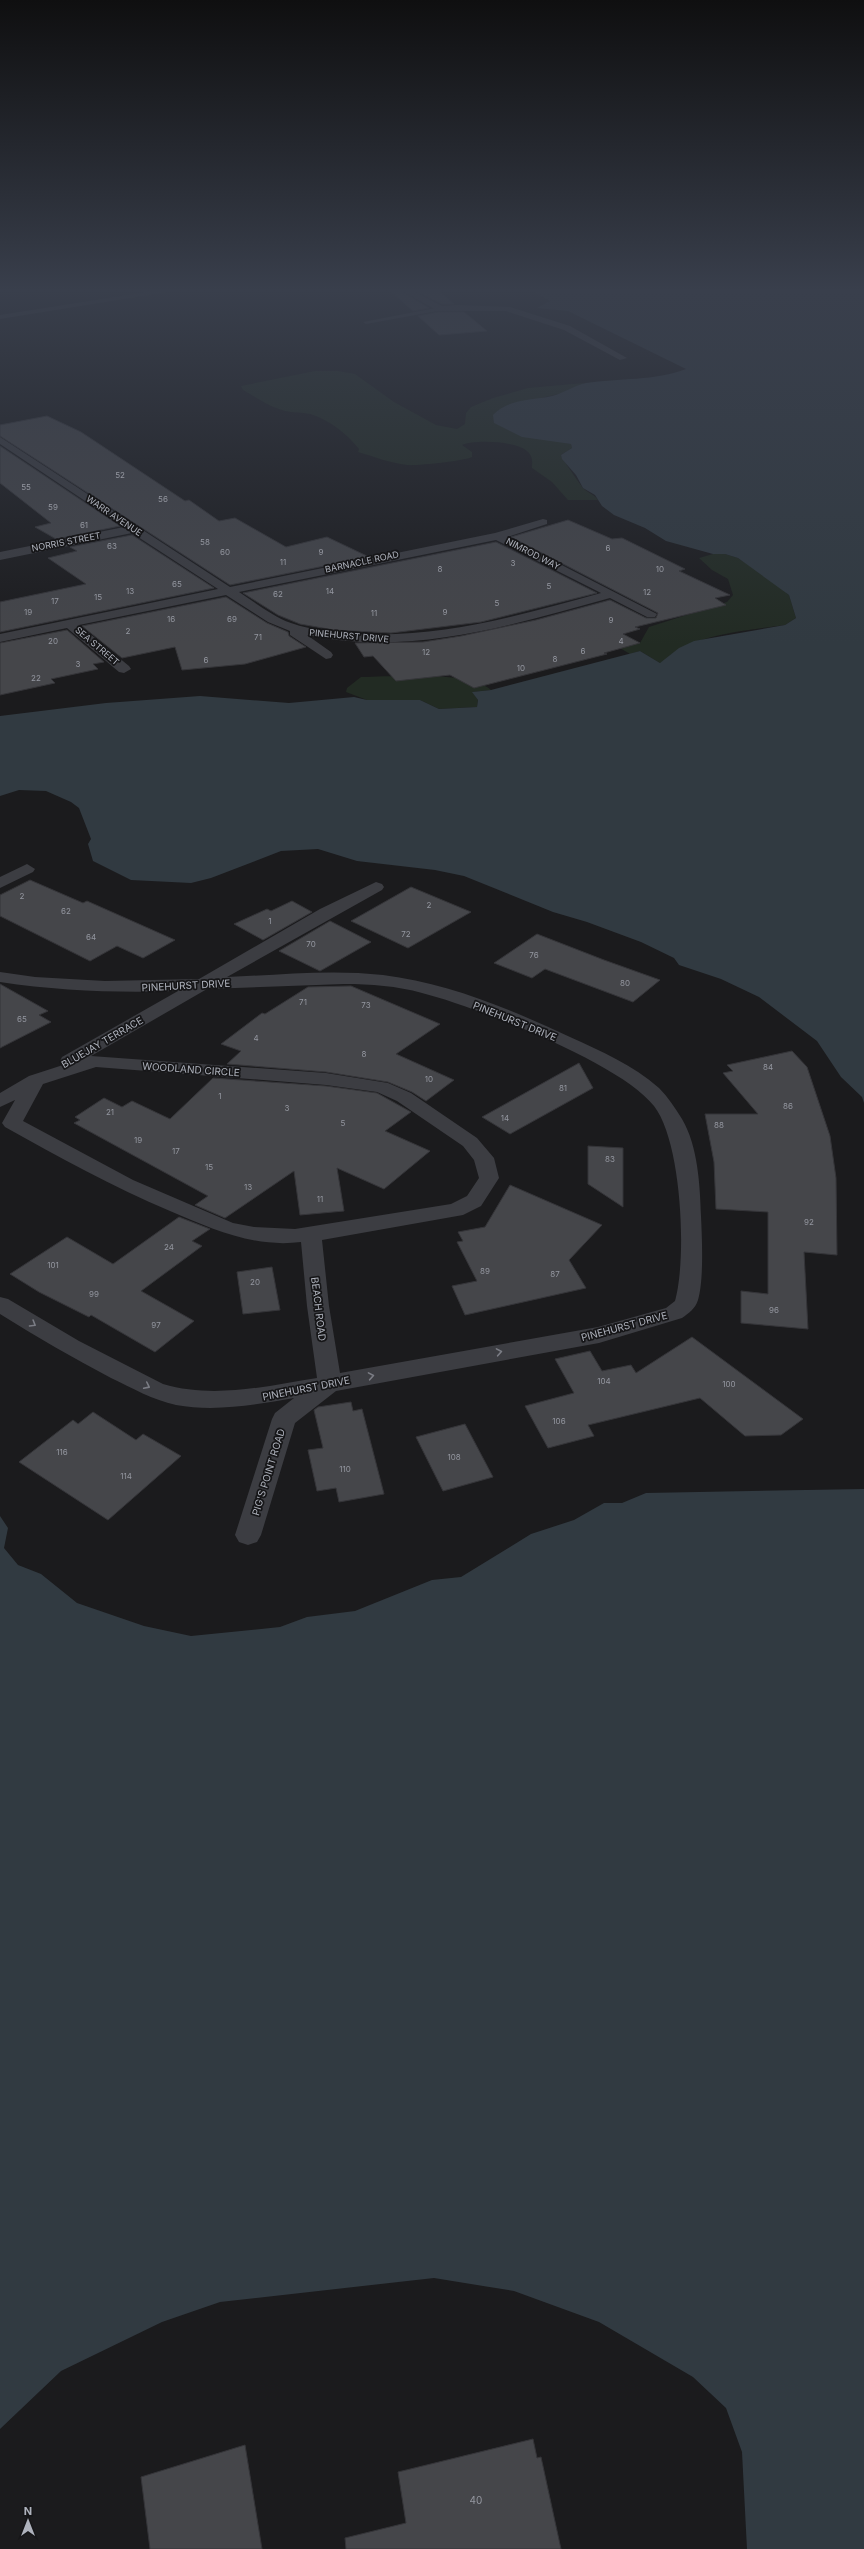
<svg xmlns="http://www.w3.org/2000/svg" width="864" height="2549" font-family="Inter,sans-serif">
  <rect width="100%" height="100%" fill="#1b1b1d"/>
  <!-- green -->
  <g fill="#222b23">
    <path d="M315 371H338L355 374 394 402 436 425 457 429 465 424 466 413 471 407 493 398 528 388 584 383 563 393 541 398 550 440 571 444 572 448 561 455C562 459 580 484 583 488 588 493 594 494 598 500H568L552 482 532 468C532 462 533 458 529 453 520 441 475 439 462 445L472 452V457C464 461 417 466 407 465 390 463 375 457 358 452L359 449C347 434 330 420 310 414 301 412 293 413 285 411 270 407 257 398 243 390L241 386Z"/>
    <path d="M713 554H725L738 558 774 582 789 595 796 618 785 625C757 629 679 636 665 662L660 663 640 651 630 654 620 648 640 643 649 627 727 602 733 595 728 579 712 570 699 558Z"/>
    <path d="M361 677C392 677 468 670 491 690L473 692 478 700 477 707 439 709 420 700H367L346 692 347 688Z"/>
  </g>
  <!-- water -->
  <g fill="#313a41">
    <path d="M527 288H864V1103L862 1097 841 1077 817 1041 759 997 721 979 679 965 674 958 641 942 587 922 553 912 464 876 435 870 357 861 318 849 281 851 211 878 191 883 131 880 93 861 88 844 91 839 79 808 71 802 46 791 19 790 0 796V716L106 703 200 696 289 703 354 697 367 700H420L439 709 477 707 478 700 472 692 491 690 640 651 660 663 679 648 694 641 785 625 796 618 789 595 738 558 725 554H713L666 541 645 528 614 515 602 506 595 495 583 488 576 475 562 459 561 455 572 448 571 444 522 437 494 423 493 415C510 398 530 401 552 396 564 393 575 385 586 383 618 378 656 381 686 369L568 311 537 308 550 301Z"/>
    <polygon points="864,1489 864,2549 747,2549 742,2452 726,2408 693,2377 599,2322 514,2291 434,2278 220,2302 162,2322 61,2371 0,2429 0,1516 8,1528 4,1548 18,1565 41,1574 77,1603 144,1626 191,1636 280,1627 307,1617 355,1611 432,1580 461,1577 531,1534 574,1520 604,1503 622,1503 646,1493"/>
  </g>
  <!-- building -->
  <g fill="#45464a" stroke="#353539">
    <polygon points="387,288 396,288 429,308 413,311"/>
    <polygon points="410,288 435,288 454,304 442,304"/>
    <polygon points="438,312 464,312 487,331 439,335 418,316"/>
    <polygon points="47,416 81,432 185,501 189,500 219,521 235,518 286,547 327,537 369,557 230,585 0,436 0,425"/>
    <polygon points="0,446 120,526 56,539 35,527 51,523 0,483"/>
    <polygon points="568,520 612,539 622,538 685,569 679,571 730,595 715,598 726,605 635,627 640,629 623,634 640,643 604,653 607,654 474,688 450,675 396,681 373,656 364,657 355,643 423,642 461,636 536,620 610,600 646,618 656,618 658,613 511,537"/>
    <polygon points="132,535 214,588 0,632 0,602 86,584 48,558 77,551 70,547"/>
    <polygon points="496,542 597,593 481,622 391,633 334,630 300,624 278,615 243,593"/>
    <polygon points="226,597 267,623 288,632 289,636 306,647 245,664 182,670 175,647 122,658 82,626"/>
    <polygon points="67,630 104,662 93,664 98,669 51,679 55,683 0,695 0,643"/>
    <polygon points="30,880 83,903 87,901 175,940 143,958 117,946 90,961 0,916 0,895"/>
    <polygon points="411,887 471,912 408,948 351,921"/>
    <polygon points="292,901 312,912 263,940 234,924 267,909 271,911"/>
    <polygon points="330,921 371,942 320,971 279,951"/>
    <polygon points="537,934 604,960 660,980 633,1002 545,969 532,978 494,963"/>
    <polygon points="0,984 48,1011 39,1015 51,1022 0,1048"/>
    <polygon points="351,986 440,1024 396,1054 454,1080 426,1101 412,1092 388,1082 326,1072 227,1064 241,1051 221,1044 262,1013 265,1014 308,987"/>
    <polygon points="792,1051 807,1067 830,1136 836,1178 837,1255 804,1252 808,1329 741,1323 741,1291 768,1294 768,1212 716,1209 714,1162 705,1114 758,1114 723,1073 733,1071 727,1065"/>
    <polygon points="579,1063 593,1088 510,1134 482,1117"/>
    <polygon points="213,1078 326,1086 377,1093 411,1112 385,1131 430,1151 384,1189 337,1168 344,1211 300,1215 294,1171 225,1218 195,1205 208,1196 74,1123 80,1120 75,1117 104,1098 122,1107 132,1101 170,1119"/>
    <polygon points="588,1146 623,1148 623,1207 588,1184"/>
    <polygon points="510,1185 602,1225 569,1260 586,1288 465,1315 452,1286 477,1281 457,1242 463,1241 458,1232 485,1227"/>
    <polygon points="179,1217 210,1229 192,1241 202,1246 141,1291 194,1321 155,1352 91,1315 89,1317 39,1292 10,1274 67,1237 113,1264"/>
    <polygon points="272,1267 280,1310 243,1314 237,1272"/>
    <polygon points="692,1337 803,1419 781,1435 745,1436 700,1398 588,1425 594,1436 548,1448 525,1406 574,1393 555,1359 590,1351 602,1371 631,1365 636,1373"/>
    <polygon points="351,1402 353,1411 362,1409 384,1494 339,1502 336,1488 317,1491 308,1450 323,1448 314,1410 318,1407"/>
    <polygon points="93,1412 136,1440 143,1434 181,1456 108,1520 19,1462 73,1420 78,1424"/>
    <polygon points="465,1424 493,1477 443,1491 416,1437"/>
    <polygon points="533,2439 537,2458 541,2457 561,2549 346,2549 345,2538 406,2523 398,2472"/>
    <polygon points="245,2445 262,2549 150,2549 141,2477"/>
  </g>
  <g fill="none" stroke-linecap="round" stroke-linejoin="round">
    <!-- service -->
    <polygon fill="#3c3d42" fill-rule="evenodd" points="441,307 443,310 366,324 363,322"/>
    <!-- minor -->
    <g fill="#3c3d42" fill-rule="evenodd">
      <polygon points="397,288 407,288 442,306 458,305 510,307 570,326 627,358 620,360 564,330 506,311 438,311"/>
      <path d="M0 437 230 587 495 533 543 519 547 520V524L507 537 657 614 655 617H647L610 598C512 625 411 657 307 635L331 652 333 655 331 658 326 659 290 635V631L268 622 226 595 79 625 129 666 131 669 124 673 119 672 67 628 0 642V634L218 589 132 533 0 560V552L124 527 0 444ZM496 540 601 593C521 615 443 638 360 634 337 632 313 631 291 623 272 616 256 603 239 592Z"/>
      <polygon points="27,864 35,869 33,872 0,888 0,877"/>
      <path d="M376 882 382 884 384 887 382 890 227 977C278 975 331 969 383 975 448 983 510 1009 570 1037 601 1051 633 1065 659 1088 668 1097 675 1108 682 1119 698 1146 700 1185 701 1216 702 1238 704 1280 698 1300 695 1309 689 1313 682 1318L599 1343 336 1391 295 1423 261 1535 257 1542 248 1545 239 1542 235 1535 272 1419 275 1413 294 1398C255 1405 215 1412 176 1405 153 1400 132 1388 111 1378 73 1358 37 1337 0 1314V1297L8 1299 79 1341 163 1384C214 1399 267 1386 317 1378L307 1306 301 1242C254 1248 212 1229 170 1211 113 1187 59 1157 5 1127L2 1123 15 1100 0 1107V1093L29 1076 63 1065 60 1061 62 1057 178 991C118 993 59 991 0 982V972L35 977 105 981 199 979 320 909ZM344 984C371 984 397 986 422 993 477 1007 621 1063 654 1106 682 1142 687 1259 675 1301L666 1308 598 1327 340 1373 329 1306 322 1240 463 1215 481 1206 499 1178 494 1158 477 1138 411 1093 388 1083 326 1073 91 1056 207 989ZM96 1067 326 1085 377 1092 397 1101 463 1146 474 1160 479 1178 467 1196 451 1204 295 1229 254 1227 233 1223 133 1180 23 1121 43 1084Z"/>
    </g>
    <!-- tertiary -->
    <polygon fill="#3c3d42" fill-rule="evenodd" points="172,288 192,288 0,319 0,315"/>
  </g>
  <!-- one-way arrows -->
  <defs><path id="oneway-chevron" d="M-2-3.5L2.5 0L-2 3.5" fill="none" stroke-width="1.6" stroke-linecap="round" stroke-linejoin="round"/></defs>
  <g stroke="#7b7d85">
    <use href="#oneway-chevron" transform="translate(33 1324) rotate(31)"/>
    <use href="#oneway-chevron" transform="translate(499 1352) rotate(-10)"/>
    <use href="#oneway-chevron" transform="translate(371 1376) rotate(-10)"/>
    <use href="#oneway-chevron" transform="translate(147 1386) rotate(26)"/>
  </g>
  <!-- sky -->
  <linearGradient id="sky" x2="0" y2="1"><stop stop-color="#0f0f10"/><stop offset="0.45" stop-color="#393f4c"/><stop offset="1" stop-color="#393f4c" stop-opacity="0"/></linearGradient>
  <rect width="864" height="645" fill="url(#sky)"/>
  <g text-anchor="middle" stroke-width="3.5" stroke-linejoin="round" paint-order="stroke">
    <!-- number labels -->
    <g font-size="8" fill="#9497a0">
      <text x="120" y="478">52</text>
      <text x="26" y="490">55</text>
      <text x="163" y="502">56</text>
      <text x="53" y="510">59</text>
      <text x="84" y="528">61</text>
      <text x="205" y="545">58</text>
      <text x="112" y="549">63</text>
      <text x="608" y="551">6</text>
      <text x="225" y="555">60</text>
      <text x="321" y="555">9</text>
      <text x="283" y="565">11</text>
      <text x="513" y="566">3</text>
      <text x="440" y="572">8</text>
      <text x="660" y="572">10</text>
      <text x="177" y="587">65</text>
      <text x="549" y="589">5</text>
      <text x="130" y="594">13</text>
      <text x="330" y="594">14</text>
      <text x="647" y="595">12</text>
      <text x="278" y="597">62</text>
      <text x="98" y="600">15</text>
      <text x="55" y="604">17</text>
      <text x="497" y="606">5</text>
      <text x="28" y="615">19</text>
      <text x="445" y="615">9</text>
      <text x="374" y="616">11</text>
      <text x="171" y="622">16</text>
      <text x="232" y="622">69</text>
      <text x="611" y="623">9</text>
      <text x="128" y="634">2</text>
      <text x="258" y="640">71</text>
      <text x="53" y="644">20</text>
      <text x="621" y="644">4</text>
      <text x="583" y="654">6</text>
      <text x="426" y="655">12</text>
      <text x="555" y="662">8</text>
      <text x="206" y="663">6</text>
      <text x="78" y="667">3</text>
      <text x="521" y="671">10</text>
      <text x="36" y="681">22</text>
      <text x="22" y="899">2</text>
      <text x="429" y="908">2</text>
      <text x="66" y="914">62</text>
      <text x="270" y="924">1</text>
      <text x="406" y="937">72</text>
      <text x="91" y="940">64</text>
      <text x="311" y="947">70</text>
      <text x="534" y="958">76</text>
      <text x="625" y="986">80</text>
      <text x="303" y="1005">71</text>
      <text x="366" y="1008">73</text>
      <text x="22" y="1022">65</text>
      <text x="256" y="1041">4</text>
      <text x="364" y="1057">8</text>
      <text x="768" y="1070">84</text>
      <text x="429" y="1082">10</text>
      <text x="563" y="1091">81</text>
      <text x="220" y="1099">1</text>
      <text x="788" y="1109">86</text>
      <text x="287" y="1111">3</text>
      <text x="110" y="1115">21</text>
      <text x="505" y="1121">14</text>
      <text x="343" y="1126">5</text>
      <text x="719" y="1128">88</text>
      <text x="138" y="1143">19</text>
      <text x="176" y="1154">17</text>
      <text x="610" y="1162">83</text>
      <text x="209" y="1170">15</text>
      <text x="248" y="1190">13</text>
      <text x="320" y="1202">11</text>
      <text x="809" y="1225">92</text>
      <text x="169" y="1250">24</text>
      <text x="53" y="1268">101</text>
      <text x="485" y="1274">89</text>
      <text x="555" y="1277">87</text>
      <text x="255" y="1285">20</text>
      <text x="94" y="1297">99</text>
      <text x="774" y="1313">96</text>
      <text x="156" y="1328">97</text>
      <text x="604" y="1384">104</text>
      <text x="729" y="1387">100</text>
      <text x="559" y="1424">106</text>
      <text x="62" y="1455">116</text>
      <text x="454" y="1460">108</text>
      <text x="345" y="1472">110</text>
      <text x="126" y="1479">114</text>
    </g>
    <!-- far-street labels -->
    <g font-size="9" fill="#aeb2bc" stroke="#161618">
      <text transform="translate(114 516) rotate(34)" y="3">WARR AVENUE</text>
      <text transform="translate(66 542) rotate(-11)" y="3">NORRIS STREET</text>
      <text transform="translate(533 554) rotate(27)" y="3">NIMROD WAY</text>
      <text transform="translate(362 562) rotate(-12)" y="3">BARNACLE ROAD</text>
      <text transform="translate(349 636) rotate(5)" y="3">PINEHURST DRIVE</text>
      <text transform="translate(97 646) rotate(40)" y="3">SEA STREET</text>
    </g>
    <!-- street labels -->
    <g font-size="10" fill="#aeb2bc" stroke="#161618">
      <text transform="translate(186 985) rotate(-3)" y="4">PINEHURST DRIVE</text>
      <text transform="translate(515 1021) rotate(22)" y="4">PINEHURST DRIVE</text>
      <text transform="translate(102 1042) rotate(-30)" y="4">BLUEJAY TERRACE</text>
      <text transform="translate(191 1069) rotate(4)" y="4">WOODLAND CIRCLE</text>
      <text transform="translate(319 1309) rotate(83)" y="4">BEACH ROAD</text>
      <text transform="translate(624 1326) rotate(-15)" y="4">PINEHURST DRIVE</text>
      <text transform="translate(306 1388) rotate(-11)" y="4">PINEHURST DRIVE</text>
      <text transform="translate(268 1472) rotate(-73)" y="4">PIG'S POINT ROAD</text>
    </g>
    <!-- near-number labels -->
    <g font-size="10" fill="#9497a0">
      <text x="476" y="2504">40</text>
    </g>
  </g>
  <!-- north arrow -->
  <g transform="translate(28 2521)" stroke="#161618" stroke-width="3" paint-order="stroke">
  <path d="M0-3L7 15L0 10L-7 15Z" fill="#aeb2bc"/>
  <text y="-6" font-size="11" font-weight="bold" text-anchor="middle" fill="#aeb2bc">N</text>
  </g>
</svg>
